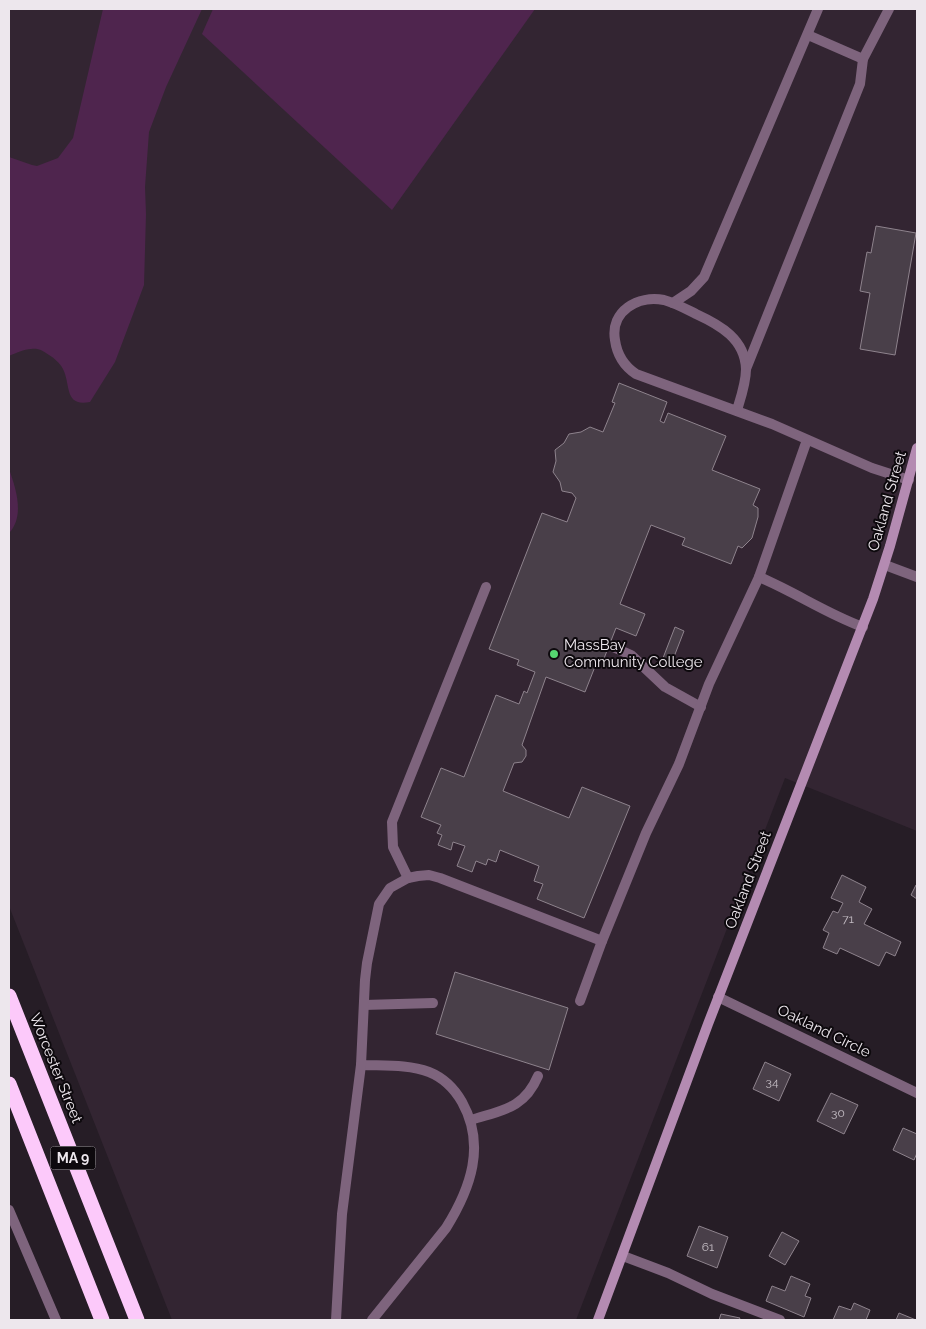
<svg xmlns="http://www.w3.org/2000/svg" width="926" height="1329" font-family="Raleway,sans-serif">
  <rect width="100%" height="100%" fill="#261d26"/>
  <!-- built -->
  <polygon fill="#332532" points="9,9 917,9 917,831 785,778 576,1320 172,1320 9,906"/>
  <!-- green -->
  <g fill="#4f254e">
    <path d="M103 9H202L166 87 149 132 145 187 146 214 144 285 115 362 90 402C64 407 71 385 63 369 60 363 54 358 49 355 43 351 39 348 31 349 24 349 16 353 9 356V157L32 165 37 166 58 158 73 138Z"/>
    <polygon points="213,9 535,9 392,210 202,34"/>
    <path d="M9 469C16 489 25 516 9 533Z"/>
  </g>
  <!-- building -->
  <g fill="#493f49" stroke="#8e838d">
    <polygon points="876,226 916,233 895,355 860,349 870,293 860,291 867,252 871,253"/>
    <polygon points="619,383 667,402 660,421 664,423 668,413 726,436 712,470 760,489 753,505 758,508 758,517 752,538 742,548 738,546 731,564 682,545 685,538 651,525 620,604 645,614 636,636 616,628 603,661 598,659 585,692 546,677 522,745 526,750 526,756 522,762 514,763 503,791 569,818 582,787 630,806 584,918 537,899 543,884 534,881 539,866 500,850 496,862 488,859 486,865 476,861 472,872 457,866 465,846 453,842 451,850 438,845 442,835 437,833 441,825 421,817 441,768 464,777 496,695 519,704 524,691 527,693 535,672 517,665 519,660 489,649 542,513 567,522 576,498 572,493 562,491 560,482 553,472 556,461 555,450 564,443 569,434 581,432 590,427 603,432 615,403 612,402"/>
    <polygon points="675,627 684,631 672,662 663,658"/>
    <polygon points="842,875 866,887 859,902 872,909 864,924 901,942 895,956 886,952 879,966 840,948 837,954 823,948 829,933 823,930 833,911 838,913 843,903 831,898"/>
    <polygon points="916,885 917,886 917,899 911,895"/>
    <polygon points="455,972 568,1008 549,1070 436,1034"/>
    <polygon points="765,1062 791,1074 779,1101 753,1089"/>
    <polygon points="831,1093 858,1105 844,1134 817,1121"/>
    <polygon points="903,1128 917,1134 917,1153 914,1160 893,1150"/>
    <polygon points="699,1226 728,1237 717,1268 687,1256"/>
    <polygon points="782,1232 799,1241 785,1265 769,1256"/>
    <polygon points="791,1276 810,1284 805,1296 811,1298 804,1317 766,1301 772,1286 785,1291"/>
    <polygon points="854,1303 870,1310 866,1320 833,1320 839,1306 851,1310"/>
    <polygon points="899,1313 916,1320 896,1320"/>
    <polygon points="721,1314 740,1318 739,1320 719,1320"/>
  </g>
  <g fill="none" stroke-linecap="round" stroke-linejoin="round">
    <!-- lane -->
    <g stroke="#7e647d" stroke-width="10">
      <polyline points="808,35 863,59"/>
      <polyline points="673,303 691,291 704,277 818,9"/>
      <polyline points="746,369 860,84 863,59 889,9"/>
      <path d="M737 410C741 397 746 383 746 369 745 339 720 325 696 314 686 309 675 303 664 300 638 295 610 311 615 340 617 355 624 366 636 374L772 424 872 468 909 480"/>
      <polyline points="885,565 917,577"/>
      <path d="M759 577C795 592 827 614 863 627"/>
      <polyline points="613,647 631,655 665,687 701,707"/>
      <polyline points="408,878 393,847 392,822 486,587"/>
      <polyline points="580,1001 602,941"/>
      <polyline points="364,1005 433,1003"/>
      <path d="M361 1065C383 1066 408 1064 429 1072 444 1078 454 1088 462 1102 486 1145 471 1188 446 1228L372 1320"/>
      <path d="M471 1120C502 1110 524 1109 538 1076"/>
      <polyline points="336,1320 342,1214 361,1065 365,980 367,963 379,904 390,888 408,878 418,876 429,875 440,878 602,941 646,833 679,764 709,684 759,577 807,440"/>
    </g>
    <!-- street -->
    <g stroke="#7e647d" stroke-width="10">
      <polyline points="718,997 917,1093"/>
      <polyline points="9,1210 56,1320"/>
      <polyline points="623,1256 668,1273 712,1294 780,1320"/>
    </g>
    <!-- secondary -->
    <polyline stroke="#b48bb2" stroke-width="10" points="598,1320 708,1024 873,599 890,546 917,448"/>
    <!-- highway -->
    <g stroke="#fcc9fa" stroke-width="15">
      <polyline points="9,996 137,1320"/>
      <polyline points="9,1084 102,1320"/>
    </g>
  </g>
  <!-- markers -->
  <circle fill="#56d671" stroke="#0d090d" stroke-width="2" cx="554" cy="654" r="5"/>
  <g text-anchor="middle" stroke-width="4" stroke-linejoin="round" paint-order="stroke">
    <!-- number labels -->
    <g font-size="12" fill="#c4bdc4">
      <text x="848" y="923">71</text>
      <text x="772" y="1086">34</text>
      <text x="838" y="1117">30</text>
      <text x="708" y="1251">61</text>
    </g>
    <!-- shield labels -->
    <rect fill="#0d090d" stroke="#aaa4aa" stroke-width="1" x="50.5" y="1146.5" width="45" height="23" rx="4"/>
    <g font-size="14" font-weight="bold" fill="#ede7ed">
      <text x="73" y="1163">MA 9</text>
    </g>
    <!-- street labels -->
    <g font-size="15" fill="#ede7ed" stroke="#0d090d">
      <text transform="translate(887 501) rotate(-74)" y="5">Oakland Street</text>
      <text transform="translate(748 880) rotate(-69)" y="5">Oakland Street</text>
      <text transform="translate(824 1031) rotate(26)" y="5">Oakland Circle</text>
      <text transform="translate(56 1068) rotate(68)" y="5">Worcester Street</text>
    </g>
    <!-- poi labels -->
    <g font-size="15" fill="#ede7ed" stroke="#0d090d" text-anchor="start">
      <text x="564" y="650">MassBay<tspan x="564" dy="17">Community College</tspan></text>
    </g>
  </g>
  <!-- border -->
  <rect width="926" height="1329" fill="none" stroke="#ede7ed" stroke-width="20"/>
</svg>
